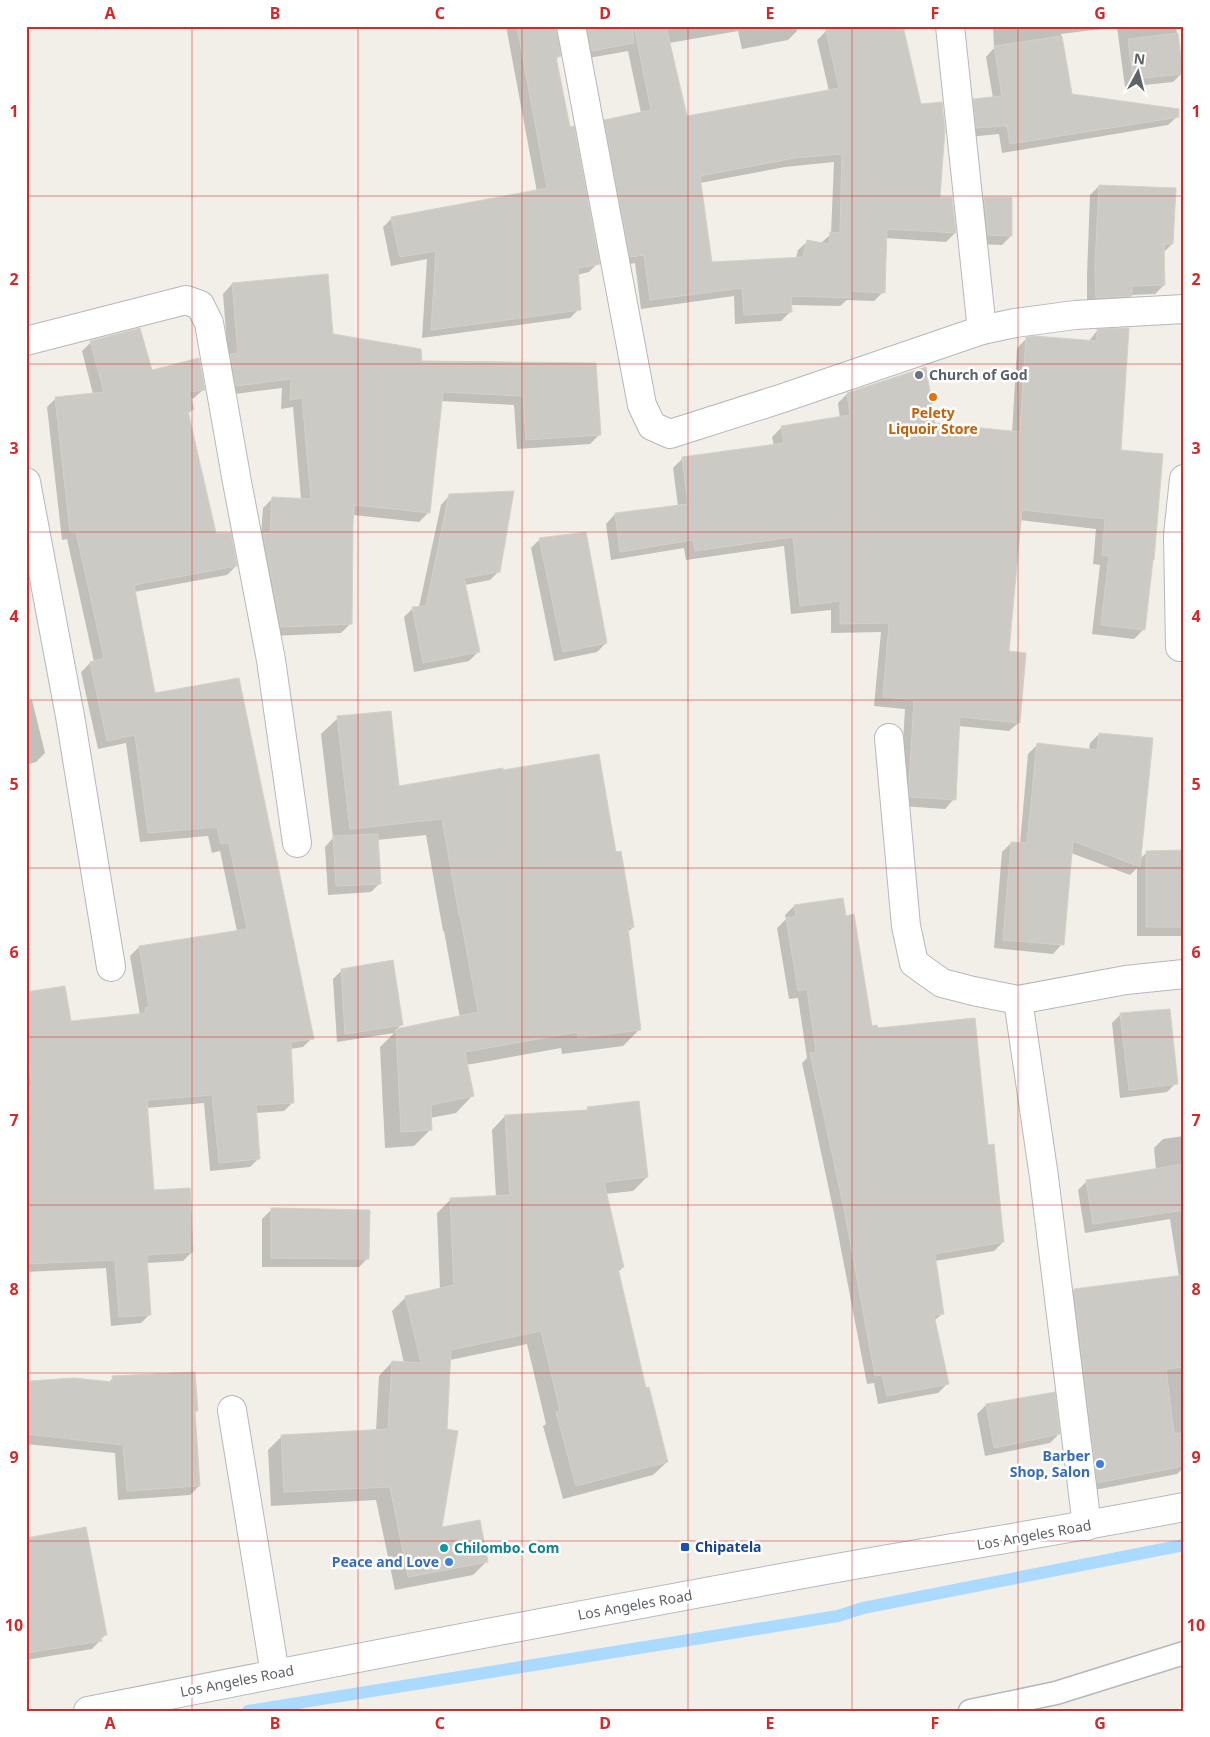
<svg xmlns="http://www.w3.org/2000/svg" width="1210" height="1737" font-family="'Noto Sans',sans-serif">
  <rect width="100%" height="100%" fill="#f1efe8"/>
  <!-- shadow -->
  <g fill="#0003" fill-rule="evenodd">
    <polygon points="506,26 555,26 559,56 556,60 598,263 589,272 577,275 579,309 570,318 422,338 427,259 391,266 383,227 392,218 537,192"/>
    <path d="M575 26H796L797 31 788 40 742 49 738 31 669 43 686 118 829 91 817 40 826 31 939 198 955 233 946 242 885 238 883 292 874 301 847 300 840 306 790 305V312L781 321 735 324 734 296 641 309 635 263 621 266 596 130 605 121 641 113 628 51 583 59ZM834 162 831 234 821 243 808 241 798 250 796 258 711 264 700 183 785 167Z"/>
    <polygon points="993,26 1176,26 1182,73 1173,82 1125,87 1117,27 1061,34 1071,95 1178,116 1168,125 1002,153 999,134 968,137 965,109 974,100 993,98 986,57 994,48"/>
    <polygon points="1099,186 1172,244 1163,253 1164,285 1155,294 1131,295 1121,305 1087,307 1087,275 1090,195"/>
    <polygon points="984,198 1011,236 1002,245 979,244 975,207"/>
    <polygon points="232,284 332,335 421,362 595,364 600,434 590,444 517,449 514,405 441,401 429,512 419,522 353,515 350,624 341,633 271,636 261,536 263,508 273,498 301,499 293,407 281,409 282,388 227,395 228,357 223,294"/>
    <polygon points="1097,331 1119,451 1144,629 1134,639 1092,634 1100,565 1093,564 1096,529 1019,520 1007,653 1019,722 1009,731 959,726 954,799 945,809 901,806 900,793 905,709 874,706 881,632 831,633 831,610 791,614 784,546 686,560 684,548 611,560 606,524 615,514 678,506 673,468 683,458 774,446 772,437 782,427 840,418 838,403 847,394 934,424 1012,433 1017,348 1027,338 1088,342"/>
    <polygon points="91,342 151,371 204,389 194,398 190,399 193,409 188,414 215,534 236,566 227,575 134,592 154,695 238,679 312,1038 303,1047 290,1049 293,1102 284,1111 256,1113 259,1158 250,1167 210,1171 204,1103 146,1108 153,1192 192,1252 183,1261 146,1263 150,1314 141,1323 111,1326 106,1268 26,1272 26,993 70,1022 140,1015 130,956 139,947 237,931 220,851 212,853 208,836 140,842 126,743 98,749 81,672 90,663 94,662 67,539 62,540 47,407 56,398 93,394 82,351"/>
    <polygon points="450,495 499,571 490,580 465,585 478,652 469,661 414,672 404,617 413,608 419,607 441,505"/>
    <polygon points="540,539 606,643 597,652 554,661 531,548"/>
    <polygon points="32,700 45,753 36,762 26,765 26,701"/>
    <polygon points="338,718 398,788 615,854 633,927 628,932 640,1029 623,1046 562,1054 561,1048 466,1065 472,1096 456,1113 430,1118 431,1129 414,1146 385,1148 380,1047 394,1033 337,1042 333,979 342,970 402,1024 395,1031 460,1018 444,931 443,931 426,835 377,840 380,883 371,892 328,895 325,847 333,838 321,734"/>
    <polygon points="1099,734 1140,859 1147,852 1184,852 1184,936 1137,936 1137,868 1130,875 1071,853 1062,944 1053,954 994,948 1002,852 1011,843 1020,844 1028,754 1037,745 1089,750 1090,743"/>
    <polygon points="794,906 871,1027 987,1146 1003,1242 994,1251 935,1261 942,1314 934,1321 947,1384 938,1393 878,1404 874,1383 867,1384 835,1218 802,1063 807,1058 798,998 789,999 777,928 786,919 785,915"/>
    <polygon points="1121,1014 1176,1083 1167,1092 1120,1098 1112,1023"/>
    <polygon points="588,1108 647,1177 633,1191 605,1194 623,1267 618,1272 645,1389 667,1462 653,1475 563,1499 543,1426 546,1424 527,1344 450,1360 441,1529 487,1561 473,1575 395,1590 376,1500 271,1506 268,1450 282,1436 376,1431 379,1376 392,1362 404,1363 392,1311 406,1297 440,1289 437,1213 451,1199 496,1197 492,1130 505,1116 585,1111"/>
    <polygon points="1184,1136 1184,1467 1177,1474 1089,1491 1065,1299 1074,1290 1179,1277 1170,1219 1085,1233 1078,1190 1087,1181 1156,1169 1154,1148 1163,1139"/>
    <polygon points="272,1209 368,1258 359,1267 262,1267 262,1219"/>
    <polygon points="113,1378 196,1410 193,1413 199,1486 190,1495 118,1500 115,1453 26,1444 26,1386 31,1382 108,1383"/>
    <polygon points="986,1405 1059,1434 1050,1443 985,1456 977,1414"/>
    <polygon points="26,1539 106,1634 92,1649 26,1660"/>
  </g>
  <g fill="none" stroke-linecap="round" stroke-linejoin="round">
    <!-- stream -->
    <polyline stroke="#aadaff" stroke-width="12" points="248,1711 838,1616 863,1608 1184,1545"/>
  </g>
  <!-- building -->
  <g fill="#cccac5" stroke="#d6d1c6" fill-rule="evenodd">
    <polygon points="517,26 556,26 561,56 556,57 570,127 574,126 600,264 578,268 581,310 431,330 436,251 400,257 391,217 547,188"/>
    <polygon points="587,26 632,26 634,43 592,51"/>
    <path d="M634 26H666L687 116 839 88 825 26H903L921 104 942 102 945 130 940 197H952L956 233 887 229 885 293 851 291V298L791 296 792 312 744 315 742 288 650 300 644 255 630 257 604 120 651 110ZM842 154 840 233 830 232 829 244 807 240 803 257 712 262 700 176 795 158Z"/>
    <polygon points="1178,33 1183,74 1133,79 1128,39"/>
    <polygon points="1062,36 1072,94 1179,109 1179,117 1010,144 1007,126 976,128 973,99 1002,96 994,46"/>
    <polygon points="1099,185 1176,188 1173,244 1164,244 1165,285 1132,286 1132,296 1096,298 1095,265"/>
    <polygon points="984,197 1012,197 1012,236 988,235"/>
    <polygon points="328,274 333,334 421,349 422,361 596,363 601,435 526,440 523,396 443,392 430,513 354,505 353,524 352,624 281,627 263,533 270,533 272,497 311,499 302,398 290,400 291,379 236,386 230,354 238,353 232,283"/>
    <polygon points="140,328 152,370 199,358 205,390 189,392 194,409 188,411 216,533 231,533 237,566 134,585 155,693 239,678 314,1039 291,1042 294,1103 256,1105 260,1159 219,1163 212,1095 147,1100 154,1190 190,1188 193,1252 147,1255 151,1315 119,1317 115,1260 26,1264 26,1087 32,1086 26,1047 26,992 65,986 71,1021 146,1013 145,1008 149,1007 139,946 247,929 229,843 221,844 217,827 148,833 135,735 107,741 90,662 104,658 76,532 70,532 55,397 104,392 90,341"/>
    <polygon points="1129,328 1121,450 1163,454 1154,560 1153,560 1145,630 1101,625 1109,556 1102,555 1105,519 1022,510 1009,651 1026,653 1020,723 960,717 956,800 910,797 909,783 914,700 883,697 889,623 840,624 840,601 800,606 793,537 695,551 693,540 620,552 615,513 688,504 682,457 784,443 781,426 850,415 847,393 926,367 935,423 1020,432 1026,337 1034,336 1097,341 1097,329"/>
    <polygon points="514,491 500,572 464,578 480,652 423,663 412,607 426,606 449,494"/>
    <polygon points="586,532 607,643 563,652 539,538"/>
    <polygon points="391,711 399,786 503,768 503,770 599,754 616,852 621,851 634,927 628,928 641,1030 578,1038 577,1032 465,1052 474,1096 431,1105 432,1130 401,1132 396,1029 478,1012 460,915 459,915 442,819 350,829 337,716"/>
    <polygon points="1099,733 1153,738 1140,867 1073,841 1064,945 1003,940 1011,842 1027,843 1037,743 1097,750"/>
    <polygon points="378,834 381,884 336,886 333,836"/>
    <polygon points="1184,850 1184,927 1146,927 1146,851"/>
    <polygon points="843,898 846,916 854,914 872,1026 877,1025 878,1028 975,1018 988,1145 994,1144 1004,1242 935,1254 944,1314 934,1315 949,1384 887,1396 882,1375 875,1376 844,1208 810,1053 816,1052 807,989 798,991 786,918 796,916 794,905"/>
    <polygon points="393,960 403,1025 345,1034 341,969"/>
    <polygon points="1170,1009 1178,1084 1129,1090 1120,1013"/>
    <polygon points="639,1101 648,1177 604,1182 624,1267 618,1268 646,1388 649,1387 668,1462 576,1486 556,1412 560,1411 541,1331 451,1350 447,1429 458,1431 442,1527 480,1520 488,1562 408,1577 390,1487 284,1492 281,1435 388,1429 392,1361 421,1363 405,1296 454,1285 450,1198 510,1195 505,1115 588,1110 587,1107"/>
    <polygon points="1184,1164 1184,1210 1093,1224 1086,1180"/>
    <polygon points="271,1208 370,1210 369,1259 271,1258"/>
    <polygon points="1184,1275 1184,1367 1166,1369 1174,1434 1184,1432 1184,1466 1097,1483 1074,1289"/>
    <polygon points="195,1372 198,1411 195,1411 200,1486 127,1491 123,1445 26,1434 30,1381 74,1378 113,1382 112,1376"/>
    <polygon points="1055,1392 1060,1434 994,1448 986,1404"/>
    <polygon points="86,1527 107,1635 101,1636 102,1641 26,1653 26,1538"/>
  </g>
  <g fill="none" stroke-linecap="round" stroke-linejoin="round">
    <defs>
      <polyline id="lane" points="970,1711 1056,1693 1184,1653"/>
      <g id="street">
        <polyline points="571,26 642,405 652,426 670,434 780,399 982,330 1015,323 1075,315 1184,309"/>
        <polyline points="950,26 982,330"/>
        <polyline points="26,341 186,300 200,305 209,323 237,482 271,660 297,843"/>
        <polyline points="26,482 70,716 111,967"/>
        <polyline points="1180,647 1178,535 1184,479"/>
        <polyline points="889,738 906,926 914,963 942,983 973,991 1018,1000 1126,980 1184,974"/>
        <polyline points="1018,1000 1044,1177 1087,1526"/>
        <polyline points="232,1410 275,1674"/>
      </g>
      <path id="secondary" d="M88 1711C335 1662 583 1614 831 1569 948 1548 1066 1530 1184 1507"/>
    </defs>
    <!-- lane casing -->
    <use href="#lane" stroke="#b5b8bc" stroke-width="25"/>
    <!-- street casing -->
    <use href="#street" stroke="#b5b8bc" stroke-width="30"/>
    <!-- secondary casing -->
    <use href="#secondary" stroke="#b6babf" stroke-width="30"/>
    <!-- lane -->
    <use href="#lane" stroke="#fff" stroke-width="22"/>
    <!-- street -->
    <use href="#street" stroke="#fff" stroke-width="28"/>
    <!-- secondary -->
    <use href="#secondary" stroke="#fff" stroke-width="28"/>
  </g>
  <!-- grid -->
  <path fill="none" stroke="#d62828" stroke-width="1" stroke-opacity="0.55" d="M192 26V1711M358 26V1711M522 26V1711M688 26V1711M852 26V1711M1018 26V1711M26 196H1184M26 364H1184M26 532H1184M26 700H1184M26 868H1184M26 1037H1184M26 1205H1184M26 1373H1184M26 1541H1184"/>
  <!-- markers -->
  <circle fill="#6b7280" stroke="#fff" stroke-width="2" cx="919" cy="375" r="5"/>
  <circle fill="#e8710a" stroke="#fff" stroke-width="2" cx="933" cy="397" r="5"/>
  <g fill="#3f7fe0" stroke="#fff" stroke-width="2">
    <circle cx="1100" cy="1464" r="5"/>
    <circle cx="449" cy="1562" r="5"/>
  </g>
  <rect fill="#1a4fb4" stroke="#fff" stroke-width="2" x="680" y="1542" width="10" height="10" rx="2.5"/>
  <circle fill="#0f9aa8" stroke="#fff" stroke-width="2" cx="444" cy="1548" r="5"/>
  <g text-anchor="middle" stroke-width="5" stroke-linejoin="round" paint-order="stroke">
    <!-- worship labels -->
    <g font-size="14" font-weight="bold" fill="#5b616d" stroke="#fff" text-anchor="start">
      <text x="929" y="380">Church of God</text>
    </g>
    <!-- food labels -->
    <g font-size="14" font-weight="bold" fill="#c56008" stroke="#fff">
      <text x="933" y="418">Pelety<tspan x="933" dy="16">Liquoir Store</tspan></text>
    </g>
    <!-- shop labels -->
    <g font-size="14" font-weight="bold" fill="#366cbe" stroke="#fff" text-anchor="end">
      <text x="1090" y="1461">Barber<tspan x="1090" dy="16">Shop, Salon</tspan></text>
      <text x="439" y="1567">Peace and Love</text>
    </g>
    <!-- street labels -->
    <g font-size="14" fill="#5f6368" stroke="#fff">
      <text transform="translate(1034 1535) rotate(-10)" y="5">Los Angeles Road</text>
      <text transform="translate(635 1605) rotate(-10)" y="5">Los Angeles Road</text>
      <text transform="translate(237 1681) rotate(-11)" y="5">Los Angeles Road</text>
    </g>
    <!-- transit labels -->
    <g font-size="14" font-weight="bold" fill="#164399" stroke="#fff" text-anchor="start">
      <text x="695" y="1552">Chipatela</text>
    </g>
    <!-- culture labels -->
    <g font-size="14" font-weight="bold" fill="#0d838f" stroke="#fff" text-anchor="start">
      <text x="454" y="1553">Chilombo. Com</text>
    </g>
  </g>
  <!-- border -->
  <rect width="1210" height="1737" fill="none" stroke="#ffffff" stroke-width="55"/>
  <!-- north arrow -->
  <g transform="translate(1138 72) rotate(7)" stroke="#ffffff" stroke-width="4" paint-order="stroke">
  <path d="M0-4L9 19L0 12L-9 19Z" fill="#5f6368"/>
  <text y="-8" font-size="14" font-weight="bold" text-anchor="middle" fill="#5f6368">N</text>
  </g>
  <rect x="28" y="28" width="1154" height="1682" fill="none" stroke="#d62828" stroke-width="2"/>
  <g font-size="16" text-anchor="middle" font-weight="bold" fill="#d62828">
    <text x="110" y="19">A</text>
    <text x="275" y="19">B</text>
    <text x="440" y="19">C</text>
    <text x="605" y="19">D</text>
    <text x="770" y="19">E</text>
    <text x="935" y="19">F</text>
    <text x="1100" y="19">G</text>
    <text x="14" y="117">1</text>
    <text x="1196" y="117">1</text>
    <text x="14" y="285">2</text>
    <text x="1196" y="285">2</text>
    <text x="14" y="454">3</text>
    <text x="1196" y="454">3</text>
    <text x="14" y="622">4</text>
    <text x="1196" y="622">4</text>
    <text x="14" y="790">5</text>
    <text x="1196" y="790">5</text>
    <text x="14" y="958">6</text>
    <text x="1196" y="958">6</text>
    <text x="14" y="1126">7</text>
    <text x="1196" y="1126">7</text>
    <text x="14" y="1295">8</text>
    <text x="1196" y="1295">8</text>
    <text x="14" y="1463">9</text>
    <text x="1196" y="1463">9</text>
    <text x="14" y="1631">10</text>
    <text x="1196" y="1631">10</text>
    <text x="110" y="1729">A</text>
    <text x="275" y="1729">B</text>
    <text x="440" y="1729">C</text>
    <text x="605" y="1729">D</text>
    <text x="770" y="1729">E</text>
    <text x="935" y="1729">F</text>
    <text x="1100" y="1729">G</text>
  </g>
</svg>
